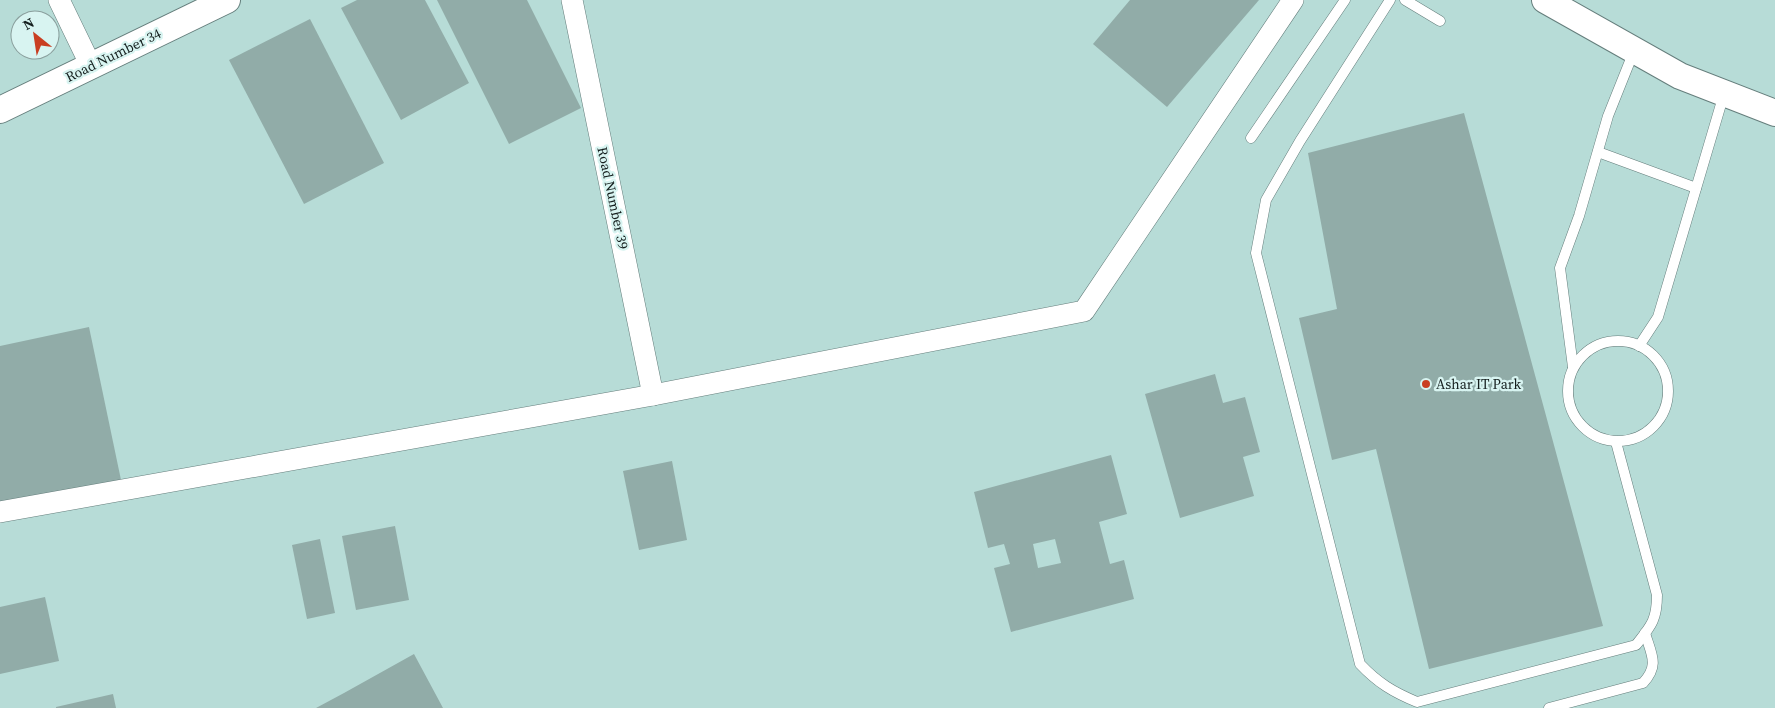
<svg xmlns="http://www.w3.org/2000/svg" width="1775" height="708" font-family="'Source Serif 4',serif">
  <rect width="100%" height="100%" fill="#cbe7e3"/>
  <!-- built -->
  <path fill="#b7dcd7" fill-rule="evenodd" d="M0 0H1775V708H0ZM20 20H50V50H20Z"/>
  <!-- building -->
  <g fill="#91aca8" fill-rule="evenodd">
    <polygon points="357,0 425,0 469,83 401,120 341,8"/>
    <polygon points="437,0 527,0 581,108 509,144"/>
    <polygon points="1130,0 1259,0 1167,107 1093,44"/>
    <polygon points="310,19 384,163 304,204 229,60"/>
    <polygon points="1464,113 1603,626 1429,669 1376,449 1332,460 1299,318 1337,309 1308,153"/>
    <polygon points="89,327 121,480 0,507 0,346"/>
    <polygon points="1215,374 1223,403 1245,397 1260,452 1243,457 1254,496 1180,518 1145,394"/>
    <path d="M1111 455 1127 514 1099 522 1110 564 1124 560 1134 599 1011 632 994 568 1010 564 1004 544 988 548 974 492ZM1055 539 1061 563 1038 568 1033 544Z"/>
    <polygon points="672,461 687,540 639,550 623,471"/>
    <polygon points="395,526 409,600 356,610 342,536"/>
    <polygon points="320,539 335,613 307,619 292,545"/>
    <polygon points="45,597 59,661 0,674 0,607"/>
    <polygon points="414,654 443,708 316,708 344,693"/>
    <polygon points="113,694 116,708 56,708 56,707"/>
  </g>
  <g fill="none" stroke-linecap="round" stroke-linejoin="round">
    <defs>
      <g id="service">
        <path d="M1390 0 1300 141 1266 200 1256 253 1360 664C1378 683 1393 692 1417 702L1636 645C1651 626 1657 620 1657 595L1616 442"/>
        <polyline points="1405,0 1440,21"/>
        <polyline points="1251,138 1345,0"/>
        <polyline points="1598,152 1696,188"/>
        <circle cx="1618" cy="391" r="50"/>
        <polyline points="1639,346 1658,317 1724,94"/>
        <polyline points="1573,367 1560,268 1579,216 1608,116 1634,51"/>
        <path d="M1549 708 1643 683C1660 665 1651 654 1645 633"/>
      </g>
      <g id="minor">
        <polyline points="59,0 91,66"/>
        <polyline points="572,0 653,395"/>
        <polyline points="0,512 653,395 1084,311 1293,0"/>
      </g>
      <g id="tertiary">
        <polyline points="1545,0 1680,76 1775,113"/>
        <polyline points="0,110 227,0"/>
      </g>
    </defs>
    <!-- service casing -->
    <use href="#service" stroke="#657e7c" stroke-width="11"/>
    <!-- minor casing -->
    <use href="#minor" stroke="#657e7c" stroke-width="22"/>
    <!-- tertiary casing -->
    <use href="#tertiary" stroke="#657e7c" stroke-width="28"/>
    <!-- service -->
    <use href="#service" stroke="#fff" stroke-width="10"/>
    <!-- minor -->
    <use href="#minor" stroke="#fff" stroke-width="21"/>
    <!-- tertiary -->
    <use href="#tertiary" stroke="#fff" stroke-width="26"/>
  </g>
  <!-- markers -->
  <circle fill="#c93e21" stroke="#d8f4f1" stroke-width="2" cx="1426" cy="384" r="5"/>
  <g text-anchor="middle" stroke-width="4.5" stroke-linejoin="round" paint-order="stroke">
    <!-- street labels -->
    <g font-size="14" fill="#151f1e" stroke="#d8f4f1">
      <text transform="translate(113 55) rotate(-26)" y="5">Road Number 34</text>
      <text transform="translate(613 198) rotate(78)" y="5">Road Number 39</text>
    </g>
    <!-- poi labels -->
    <g font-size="14" fill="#151f1e" stroke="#d8f4f1" text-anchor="start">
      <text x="1436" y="389">Ashar IT Park</text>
    </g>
  </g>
  <!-- north arrow -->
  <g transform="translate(35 35) rotate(330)"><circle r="24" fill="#d8f4f1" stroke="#8a9f9d"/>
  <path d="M0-4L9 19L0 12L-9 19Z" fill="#c93e21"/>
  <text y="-8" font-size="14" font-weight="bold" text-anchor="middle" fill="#151f1e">N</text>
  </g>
</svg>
